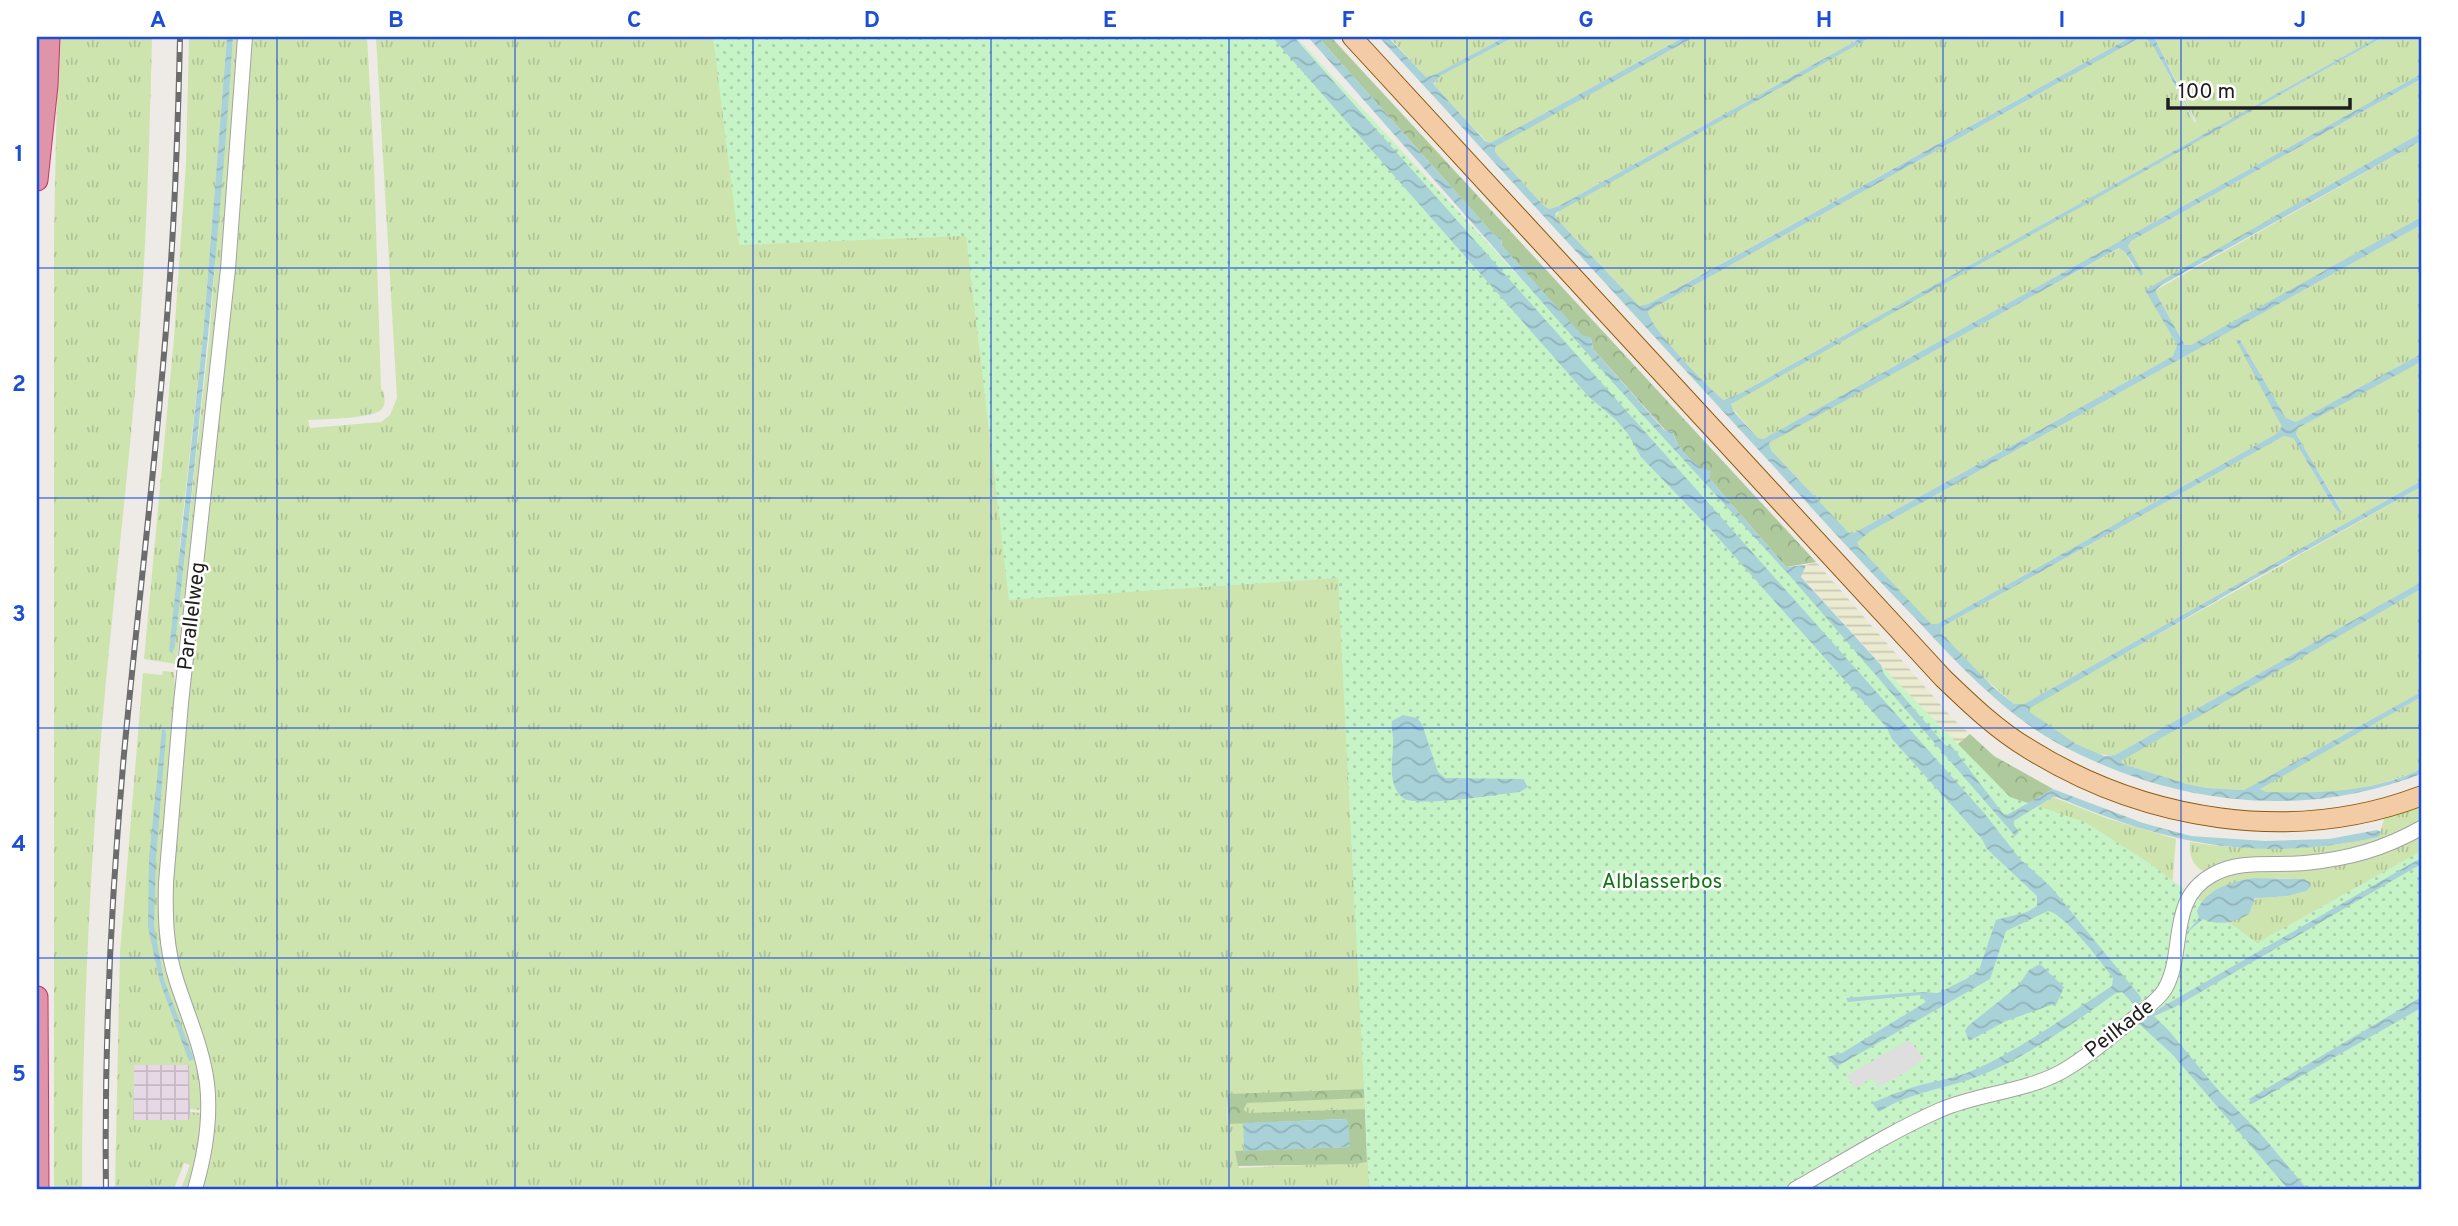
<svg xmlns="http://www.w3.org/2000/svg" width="2458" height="1226" font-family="Overpass,sans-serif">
  <defs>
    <pattern id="industrial-grid" width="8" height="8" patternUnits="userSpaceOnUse" patternTransform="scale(1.75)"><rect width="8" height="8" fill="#e7d8e5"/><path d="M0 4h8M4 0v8" fill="none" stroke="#c6b9c4"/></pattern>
    <pattern id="farmland-rules" width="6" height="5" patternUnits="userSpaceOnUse" patternTransform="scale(1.75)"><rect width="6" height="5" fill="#ebebd2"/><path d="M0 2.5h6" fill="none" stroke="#c9c9b4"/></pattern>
    <pattern id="grass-tufts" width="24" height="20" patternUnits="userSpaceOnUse" patternTransform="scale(1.75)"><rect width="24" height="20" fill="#cde4af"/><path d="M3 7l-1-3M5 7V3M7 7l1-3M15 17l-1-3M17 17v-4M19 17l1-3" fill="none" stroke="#b0c396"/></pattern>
    <pattern id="forest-crowns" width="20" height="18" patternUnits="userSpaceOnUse" patternTransform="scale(1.75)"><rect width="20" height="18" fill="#aeca9d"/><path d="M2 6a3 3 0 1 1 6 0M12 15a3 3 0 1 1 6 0" fill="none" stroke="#95ad87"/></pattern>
    <pattern id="park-dots" width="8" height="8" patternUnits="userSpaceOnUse" patternTransform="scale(1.75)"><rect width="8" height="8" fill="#c6f4c6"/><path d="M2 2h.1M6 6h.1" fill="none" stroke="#aad1aa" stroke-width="1.8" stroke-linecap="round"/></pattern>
    <pattern id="water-waves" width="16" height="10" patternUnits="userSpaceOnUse" patternTransform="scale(1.75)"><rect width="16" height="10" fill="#a9d1d8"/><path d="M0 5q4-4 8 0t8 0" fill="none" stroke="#91b3b9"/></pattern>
  </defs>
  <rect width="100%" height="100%" fill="#eeeae5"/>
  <!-- industrial -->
  <polygon fill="url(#industrial-grid)" points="134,1065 190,1065 190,1121 133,1120"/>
  <!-- farmland -->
  <polygon fill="url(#farmland-rules)" points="1816,562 1953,719 1970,734 1953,748 1884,674 1881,664 1801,576 1806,565"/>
  <!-- grass -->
  <g fill="url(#grass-tufts)" fill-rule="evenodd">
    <path d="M58 37H152C150 118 148 199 143 280 135 421 117 562 104 702 90 864 82 1027 82 1189H54V237Z"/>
    <polygon points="189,37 227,37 203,336 180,541 175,646 209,340 233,37 240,37 222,272 188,587 186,591 176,664 144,659 174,338 186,163"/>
    <path d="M251 37H367L374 163 381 389 384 392C384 398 386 404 382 409 373 419 323 419 308 420L310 428 381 422 390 415 397 398 376 37H738L990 211 1336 557 1725 1189H200L212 1138 173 941 171 895 194 629 220 399ZM1227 1094 1247 1103 1244 1106 1246 1113 1367 1116V1162L1239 1168 1236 1152 1244 1151 1243 1123H1228Z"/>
    <polygon points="1389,37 1505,37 1434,75 1426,77"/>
    <polygon points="1514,37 1684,37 1490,143 1486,141 1433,85 1440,76"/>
    <polygon points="1694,37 1863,37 1559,206 1549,209 1544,206 1495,152 1495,147 1512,136"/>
    <polygon points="1871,37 2131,37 1648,304 1639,306 1555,217 1561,209"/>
    <path d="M2141 37 2148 38 2153 46 2195 123 2196 121 2154 37H2378L1741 393 1724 400C1710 390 1650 327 1648 312L1650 310Z"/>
    <polygon points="2383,37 2421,37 2421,74 1763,439 1758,438 1731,407 1732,402"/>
    <polygon points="2421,79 2421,133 2146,290 2177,345 2173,356 1854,533 1849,533 1771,450 1769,443 1783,434 2120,248 2125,252 2136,272 2128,246 2131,241"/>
    <polygon points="2421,141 2421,217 2219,331 2191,345 2185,345 2157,295 2156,290"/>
    <polygon points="2421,225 2421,354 2296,422 2286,418 2240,340 2282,427 2276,434 1937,624 1931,625 1857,545 1857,541 1871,531"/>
    <polygon points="2421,360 2421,481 2024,704 2018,706 2014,704 1971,666 1941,633 1942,627 2284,436 2293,438 2334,507 2340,513 2342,511 2296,434 2298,428"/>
    <path d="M2421 487V582L2115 755C2088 759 2049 726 2027 712L2029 707Z"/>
    <polygon points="2421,589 2421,692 2244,790 2207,788 2187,784 2122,764 2121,761 2123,757"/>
    <polygon points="163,671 174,672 176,703 160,888 201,1078 202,1110 190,1109 189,1065 134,1065 133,1120 189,1120 190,1112 202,1113 201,1139 189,1189 181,1189 190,1165 184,1163 174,1189 115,1189 120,952 143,673 162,675"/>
    <path d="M2421 697V769C2381 788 2305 801 2261 791V787Z"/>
    <polygon points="2053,797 2106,818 2176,839 2169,922 2011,822"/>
    <path d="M2421 805V822L2402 833 2342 854 2204 871C2192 867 2189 853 2190 842 2255 852 2314 851 2379 837L2384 819Z"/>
    <path d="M2421 835V858L2157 1005C2167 975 2181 909 2204 889 2212 881 2222 877 2232 872ZM2281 878 2308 880 2306 891 2288 896 2259 897 2252 902V908L2208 895C2231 880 2254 880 2281 878Z"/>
  </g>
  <!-- forest -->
  <g fill="url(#forest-crowns)">
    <path d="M1318 37H1331L1816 562 1786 567 1709 478 1710 472C1696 468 1676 447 1673 432L1665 430 1593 349 1591 338 1582 336 1502 246 1501 238 1494 235Z"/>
    <polygon points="1970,734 1994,756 2053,789 2005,817 1953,748"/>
    <polygon points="1366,1089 1366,1097 1363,1098 1247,1103 1244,1109 1247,1113 1365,1109 1367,1162 1354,1164 1238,1166 1235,1151 1349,1147 1346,1119 1229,1124 1227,1094"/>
  </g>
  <!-- park -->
  <polygon fill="url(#park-dots)" points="713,37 1296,37 1710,482 1792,575 2010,797 2085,822 2149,863 2257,943 2421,851 2421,1189 1369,1189 1338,578 1009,600 966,236 739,245"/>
  <!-- parking -->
  <polygon fill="#dedede" points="1909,1040 1924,1058 1907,1072 1878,1087 1872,1078 1856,1088 1846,1076"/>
  <!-- water -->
  <g fill="url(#water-waves)">
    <path d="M227 37H233C220 241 197 443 175 646L172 653 169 651 203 336Z"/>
    <path d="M1272 37H1294L1318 64 1985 814 2020 859 2051 887 2140 996 2142 1001 2134 1005 2122 992 2116 993C2073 1023 2028 1057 1979 1076 1946 1089 1909 1092 1879 1112L1872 1103C1882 1099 1892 1094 1902 1091 1925 1082 1951 1080 1974 1070 2023 1048 2067 1015 2112 986L2113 978C2101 962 2065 914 2048 911L2006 931 1990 979 1836 1067 1827 1057 1842 1053 1926 1002 1920 995 1848 1002 1846 998 1919 992 1938 993 1966 979 1979 970 1996 920 2027 912 2037 906V896L1987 849 1982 839 1892 739 1887 728 1713 532 1641 457 1628 434 1616 420 1588 396Z"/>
    <path d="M1308 37H1318L1494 235 1501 238 1502 246 1582 335 1591 338 1593 349 1664 430 1673 432C1676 447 1696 468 1711 471L1709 478 1786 567 1806 565 1801 577 1881 665 1884 674 1945 745 1953 748 2005 816 2053 789 2143 823 2191 836 2265 841 2329 839 2377 830 2381 832 2379 837C2257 863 2169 845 2057 797H2053L2012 822 2019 832 2015 836 1790 576 1617 387Z"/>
    <path d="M1379 37H1388L1426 77 1434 75 1505 37H1514L1440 76 1433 84 1485 141 1490 143 1684 37H1694L1495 147V152L1544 206 1549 209 1559 206 1863 37H1871L1556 213 1555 217 1639 306 1648 304 1683 285 2131 37H2141L1650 310 1648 312C1650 327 1710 390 1724 400L1741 393 2378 37H2383L1731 404 1734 412 1758 438 1763 439 2421 74V79L2131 241 2128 246 2143 274 2141 276 2125 252 2119 248 1769 443 1771 450 1849 533H1854L2173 356 2177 345 2145 290 2421 133V141L2160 286 2156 290 2157 295 2182 340 2185 345H2191L2421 217V225L1871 531 1857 542 1859 547 1931 624H1937L2276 434 2282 427 2236 340H2240L2286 418 2296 422 2421 354V360L2415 365 2298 428 2296 434 2342 512 2340 514 2334 507 2293 438 2284 436 1942 627 1941 633 1993 687 2014 704H2024L2421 481V487L2247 583 2027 710 2076 744 2104 756 2115 755 2421 582V589L2121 761 2123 764 2187 784 2207 788 2244 790 2421 692V697L2260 789 2266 792C2319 794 2373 792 2421 769V774C2301 821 2171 804 2059 744 2003 713 1959 665 1916 619 1876 578 1837 536 1799 494 1659 342 1519 189 1379 37Z"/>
    <polygon points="2145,37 2154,37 2196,123 2153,46"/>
    <path d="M1403 715 1417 718 1422 724 1438 772 1445 778 1523 779 1528 787 1520 792C1500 794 1416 808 1403 798 1388 786 1392 763 1393 747 1394 738 1391 729 1392 721Z"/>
    <polygon points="162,730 165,730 166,735 156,858 154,926 164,980 194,1059 189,1061 160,982 148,927 149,858"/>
    <polygon points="2421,858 2421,864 2175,1007 2154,1016 2170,1032 2219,1091 2260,1133 2307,1189 2288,1189 2172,1054 2138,1023 2162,1007"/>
    <path d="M2254 878 2304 879 2310 882 2311 886 2306 891 2288 896 2255 898 2249 914C2234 923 2219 926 2203 919L2190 930 2188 934 2186 933 2199 918 2197 911C2206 888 2232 882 2254 878Z"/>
    <polygon points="2040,964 2064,987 2057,1003 2006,1021 1969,1041 1965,1031 1968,1026 2018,986 2029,970"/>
    <polygon points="2421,997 2421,1008 2252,1104 2249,1099"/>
    <polygon points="1346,1119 1348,1121 1350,1147 1244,1151 1243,1123"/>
  </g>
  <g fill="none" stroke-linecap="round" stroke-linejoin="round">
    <defs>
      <g id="tertiary">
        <path d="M195 1189C205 1155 211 1118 207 1083 202 1046 187 1014 176 979 166 948 165 916 166 883L181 703 228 269 245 37"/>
        <path d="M1795 1189C1843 1162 1890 1132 1940 1110 1979 1093 2024 1092 2061 1072 2088 1057 2114 1034 2138 1015 2148 1007 2159 999 2165 989 2186 952 2167 900 2212 875 2240 859 2274 866 2305 863 2348 859 2384 849 2421 828"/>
      </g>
      <path id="primary" d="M1352 37 1943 678C1970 704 1997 730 2029 749 2145 821 2292 845 2421 796"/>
      <g id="motorway">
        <polyline points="37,180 47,85 49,37"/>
        <polyline points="37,997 38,1189"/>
      </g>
    </defs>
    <!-- tertiary casing -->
    <use href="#tertiary" stroke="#a2a2a2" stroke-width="16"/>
    <!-- primary casing -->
    <use href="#primary" stroke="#8b590d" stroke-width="21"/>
    <!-- motorway casing -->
    <use href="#motorway" stroke="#ca3472" stroke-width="23"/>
    <!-- tertiary -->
    <use href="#tertiary" stroke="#fff" stroke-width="14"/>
    <!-- primary -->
    <use href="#primary" stroke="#f3cca5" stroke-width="19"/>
    <!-- motorway -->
    <use href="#motorway" stroke="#df94a7" stroke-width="21"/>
    <defs>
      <path id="rail" d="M106 1189C104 1044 111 899 124 754 138 604 157 454 168 304 175 215 178 126 180 37"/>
    </defs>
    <!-- rail casing -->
    <use href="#rail" stroke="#6c6c6c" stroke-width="6"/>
    <!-- rail -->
    <use href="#rail" stroke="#fff" stroke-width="3.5" stroke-dasharray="10" stroke-linecap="butt"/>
  </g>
  <!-- grid -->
  <path fill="none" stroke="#1d4ed8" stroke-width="2" stroke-opacity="0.55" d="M277 37V1189M515 37V1189M753 37V1189M991 37V1189M1229 37V1189M1467 37V1189M1705 37V1189M1943 37V1189M2181 37V1189M37 268H2421M37 498H2421M37 728H2421M37 958H2421"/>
  <g text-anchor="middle" stroke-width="5" stroke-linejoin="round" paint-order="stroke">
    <!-- street labels -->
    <g font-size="21" fill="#1e1e1e" stroke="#fff">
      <text transform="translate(191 616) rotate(-83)" y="7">Parallelweg</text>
      <text transform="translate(2119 1028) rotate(-38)" y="7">Peilkade</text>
    </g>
    <!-- park labels -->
    <g font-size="21" fill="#157317" stroke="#fff">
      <text x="1662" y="888">Alblasserbos</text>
    </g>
  </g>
  <!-- border -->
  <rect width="2458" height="1226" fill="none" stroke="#ffffff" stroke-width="77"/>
  <!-- scale -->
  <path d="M2168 98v10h182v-10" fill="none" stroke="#1e1e1e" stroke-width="3.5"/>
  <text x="2178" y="98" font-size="21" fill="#1e1e1e" stroke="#ffffff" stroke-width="5" paint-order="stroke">100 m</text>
  <rect x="38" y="38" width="2382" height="1150" fill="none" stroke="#1d4ed8" stroke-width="2.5"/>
  <g font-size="23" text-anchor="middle" font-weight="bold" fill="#1d4ed8">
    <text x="158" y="27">A</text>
    <text x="396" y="27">B</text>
    <text x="634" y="27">C</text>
    <text x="872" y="27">D</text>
    <text x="1110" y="27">E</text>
    <text x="1348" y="27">F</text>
    <text x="1586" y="27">G</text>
    <text x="1824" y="27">H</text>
    <text x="2062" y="27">I</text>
    <text x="2300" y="27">J</text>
    <text x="19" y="161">1</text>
    <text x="19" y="391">2</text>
    <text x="19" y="621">3</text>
    <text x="19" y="851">4</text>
    <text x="19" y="1081">5</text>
  </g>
</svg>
